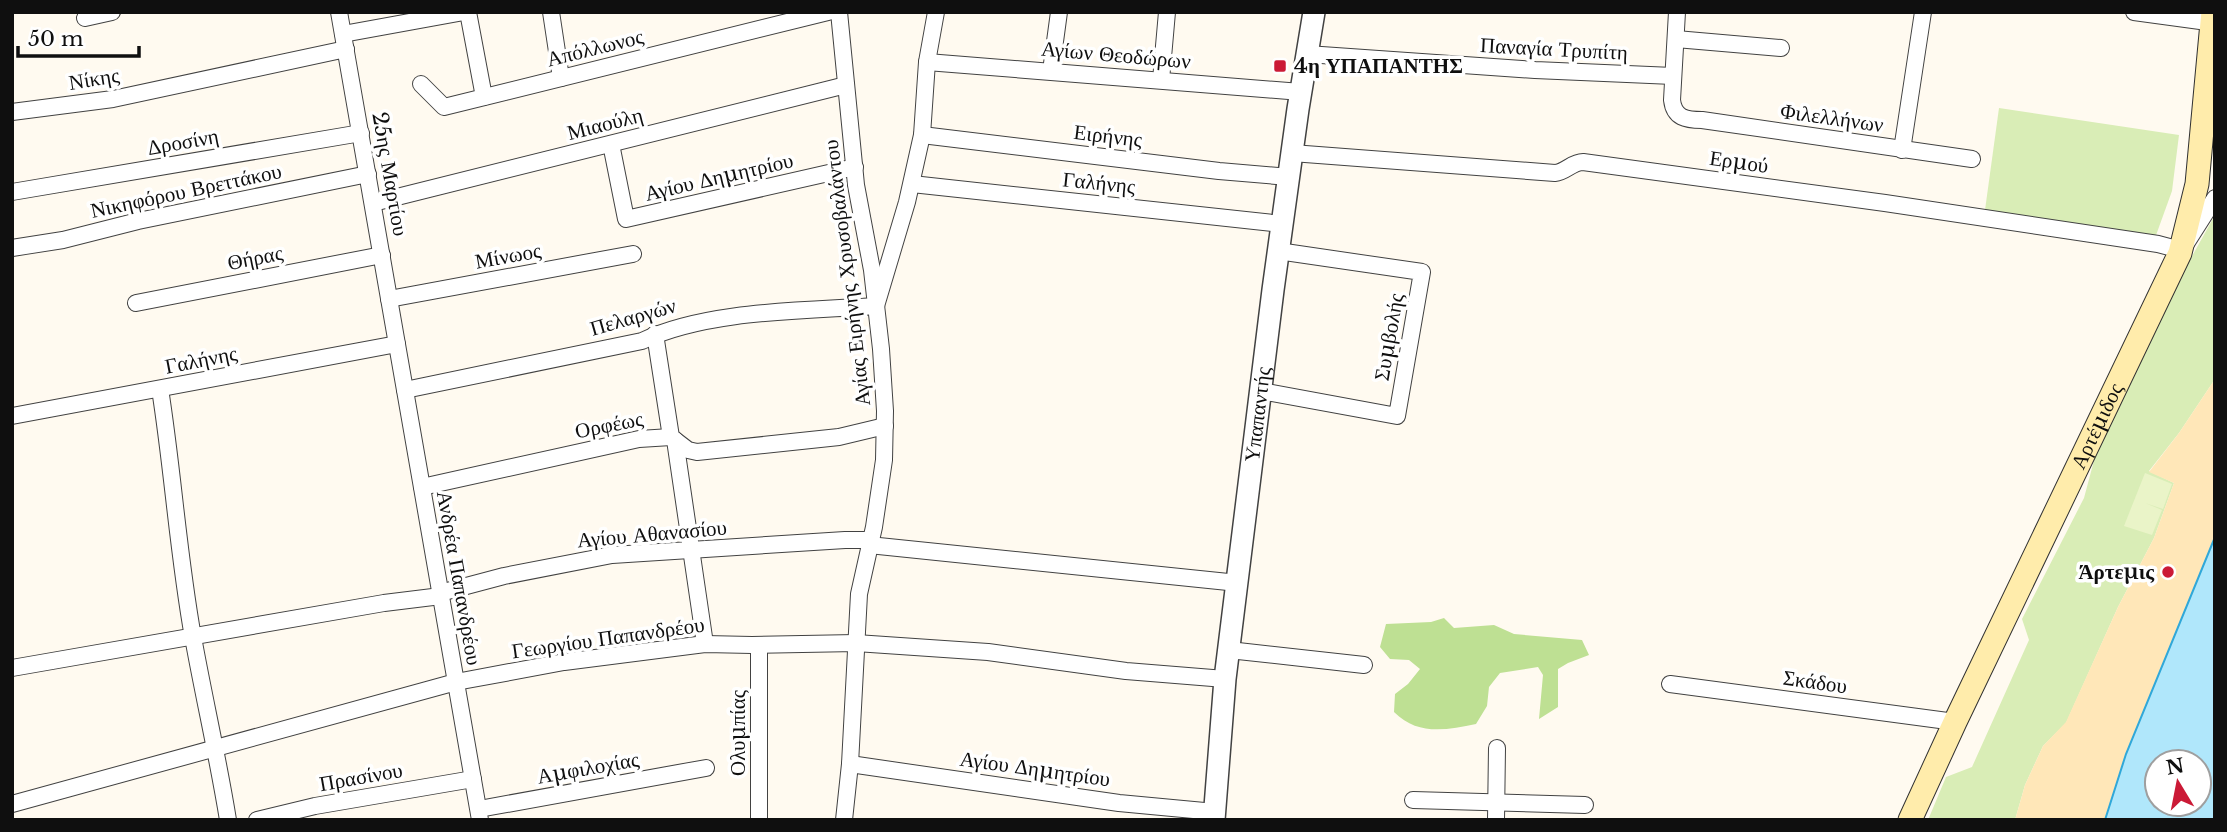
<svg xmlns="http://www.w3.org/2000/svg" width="2227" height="832" font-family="'Libre Baskerville',serif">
  <rect width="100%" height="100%" fill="#fffaf0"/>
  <!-- green -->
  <g fill="#d9edb6">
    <polygon points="1999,108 2179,135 2172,191 2155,238 1985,210"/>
    <polygon points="2215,215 2215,379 2179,433 2149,471 2174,483 2154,538 2118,607 2066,723 2043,746 2025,785 2015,820 1928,820 1946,777 1972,767 2029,640 2022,619 2084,498 2096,453 2160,307 2191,258"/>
  </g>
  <!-- forest -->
  <path fill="#bee093" d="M1444 618 1454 628 1494 625 1514 634 1582 640 1589 655 1568 663 1558 669V707L1539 719 1543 675 1538 667 1500 673 1489 687 1487 706 1476 724C1446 730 1418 736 1394 712L1395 694 1408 684 1420 669 1409 660 1390 659 1380 647 1386 624 1431 622Z"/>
  <!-- sand -->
  <polygon fill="#ffe7b8" points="2215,379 2215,537 2126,754 2105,820 2015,820 2025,785 2043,746 2066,722 2118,607 2154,538 2174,483 2149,472 2179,433"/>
  <!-- pitch -->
  <polygon fill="#eaf4c8" points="2145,473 2172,484 2163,509 2145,503 2162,510 2152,535 2124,526"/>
  <!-- water -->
  <path fill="#b0e7fb" stroke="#30a8d9" stroke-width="2" fill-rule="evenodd" d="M2215 537V820H2105L2126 754ZM2157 762H2199V804H2157Z"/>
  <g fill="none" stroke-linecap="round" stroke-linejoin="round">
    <defs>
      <g id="minor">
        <polyline points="339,12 480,820"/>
        <polyline points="468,12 484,97"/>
        <polyline points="551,12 561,78"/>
        <polyline points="839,12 856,185 872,270 881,349 885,411 884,460 874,527 859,594 850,764 844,820"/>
        <path d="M1677 12 1672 100C1674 118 1686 120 1702 120L1972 159"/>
        <polyline points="2134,12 2215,23"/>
        <polyline points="85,18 112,12"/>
        <polyline points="343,34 464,12"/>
        <polyline points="1676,39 1781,48"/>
        <polyline points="1307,54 1535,70 1673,76"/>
        <polyline points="927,62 1301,92"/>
        <polyline points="1051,71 1059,12"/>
        <polyline points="1161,80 1167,12"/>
        <polyline points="421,84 444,107 828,12"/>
        <polyline points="12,112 113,99 346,49"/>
        <polyline points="922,135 1219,171 1289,177"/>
        <polyline points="611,144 626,219 855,167"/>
        <polyline points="1902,150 1923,12"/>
        <path d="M1292 153 1555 173C1566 172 1572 162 1583 162L1885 203 2158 244 2173 248 2180 253 2215 198"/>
        <polyline points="912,184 1282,224"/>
        <polyline points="12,192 361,133"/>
        <polyline points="373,203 846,85"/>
        <polyline points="12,248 63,240 138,221 368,174"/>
        <polyline points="389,299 633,254"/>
        <polyline points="136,303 382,255"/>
        <polyline points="655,334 671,437"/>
        <path d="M160 389C173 471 178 554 193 637 204 698 218 758 228 820"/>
        <path d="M405 390 642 341C707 310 803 311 876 306L907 202 922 135 927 62 936 12"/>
        <polyline points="1261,391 1397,416 1422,272 1278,251"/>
        <polyline points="12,416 397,344"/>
        <polyline points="675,440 705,644"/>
        <polyline points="422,487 639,439 671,437 688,450 697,452 839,437 885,426"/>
        <polyline points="869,545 1238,583"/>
        <polyline points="440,593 504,576 612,555 845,540 870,540"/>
        <polyline points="759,645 759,820"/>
        <polyline points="1229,650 1364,665"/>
        <polyline points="12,668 384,603 441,596"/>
        <polyline points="1670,684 1955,722"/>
        <polyline points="850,764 1119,803 1215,812"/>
        <polyline points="1413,800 1585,805"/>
        <polyline points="12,804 456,682 564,662 705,644 752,645 856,643 988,652 1126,671 1225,679"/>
        <polyline points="479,809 706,768"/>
        <polyline points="257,820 315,806 473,779"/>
        <polyline points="1496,820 1497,748"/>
      </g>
      <g id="tertiary">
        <path id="s1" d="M1214 820 1225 679 1273 290 1298 109 1314 12"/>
      </g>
      <g id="secondary">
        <path id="s2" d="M1910 820 1955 722 2180 253 2197 184 2213 12"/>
      </g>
    </defs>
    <!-- minor casing -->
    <use href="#minor" stroke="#424242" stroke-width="18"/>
    <!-- tertiary casing -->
    <use href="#tertiary" stroke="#424242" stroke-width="24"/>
    <!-- secondary casing -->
    <use href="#secondary" stroke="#313131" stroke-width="25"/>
    <!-- minor -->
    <use href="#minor" stroke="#fff" stroke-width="16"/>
    <!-- tertiary -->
    <use href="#tertiary" stroke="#fff" stroke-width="21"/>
    <!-- secondary -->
    <use href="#secondary" stroke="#ffecab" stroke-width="23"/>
  </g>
  <!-- markers -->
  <g fill="#cb1a36" stroke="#fff" stroke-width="2.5">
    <rect x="1273" y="59" width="14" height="14" rx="3.5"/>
    <circle cx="2168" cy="572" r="7"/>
  </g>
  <g text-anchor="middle" stroke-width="7" stroke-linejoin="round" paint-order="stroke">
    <!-- street labels -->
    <g font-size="21" fill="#0f0f0f" stroke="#fff">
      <text transform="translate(595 48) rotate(-14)" y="7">Απόλλωνος</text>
      <text transform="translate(1554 49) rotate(3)" y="7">Παναγία Τρυπίτη</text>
      <text transform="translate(1116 55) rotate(5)" y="7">Αγίων Θεοδώρων</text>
      <text transform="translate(94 79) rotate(-9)" y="7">Νίκης</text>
      <text transform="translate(1832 118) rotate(8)" y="7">Φιλελλήνων</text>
      <text transform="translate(605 124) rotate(-14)" y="7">Μιαούλη</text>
      <text transform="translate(1108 136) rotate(7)" y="7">Ειρήνης</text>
      <text transform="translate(183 142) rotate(-10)" y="7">Δροσίνη</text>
      <text transform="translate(1739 162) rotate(8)" y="7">Ερμού</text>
      <text transform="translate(390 174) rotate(80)" y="7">25ης Μαρτίου</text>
      <text transform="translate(719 177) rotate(-13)" y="7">Αγίου Δημητρίου</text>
      <text transform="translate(1099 183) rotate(6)" y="7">Γαλήνης</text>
      <text transform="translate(186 191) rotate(-12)" y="7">Νικηφόρου Βρεττάκου</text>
      <text transform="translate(508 256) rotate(-10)" y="7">Μίνωος</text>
      <text transform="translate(255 258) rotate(-11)" y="7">Θήρας</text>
      <text transform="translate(847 273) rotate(-97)" y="7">Αγίας Ειρήνης Χρυσοβαλάντου</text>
      <text transform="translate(633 317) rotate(-16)" y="7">Πελαργών</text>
      <text transform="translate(1389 337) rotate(-80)" y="7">Συμβολής</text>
      <text transform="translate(201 360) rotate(-11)" y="7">Γαλήνης</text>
      <text dy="7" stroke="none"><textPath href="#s1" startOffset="408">Υπαπαντής</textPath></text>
      <text transform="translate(609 425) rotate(-11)" y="7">Ορφέως</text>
      <text dy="7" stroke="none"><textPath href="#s2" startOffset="436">Αρτέμιδος</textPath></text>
      <text transform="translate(652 534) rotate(-5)" y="7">Αγίου Αθανασίου</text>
      <text transform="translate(459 578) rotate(80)" y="7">Ανδρέα Παπανδρέου</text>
      <text transform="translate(608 638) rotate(-8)" y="7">Γεωργίου Παπανδρέου</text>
      <text transform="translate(1815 682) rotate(8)" y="7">Σκάδου</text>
      <text transform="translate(738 733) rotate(-90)" y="7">Ολυμπίας</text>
      <text transform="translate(588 768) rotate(-10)" y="7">Αμφιλοχίας</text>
      <text transform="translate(1035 769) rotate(8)" y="7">Αγίου Δημητρίου</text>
      <text transform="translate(361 777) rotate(-10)" y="7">Πρασίνου</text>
    </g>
    <!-- poi labels -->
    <g font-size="21" font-weight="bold" fill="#0f0f0f" stroke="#fff" text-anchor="start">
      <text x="1294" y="73">4η ΥΠΑΠΑΝΤΗΣ</text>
      <text x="2154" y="579" text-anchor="end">Άρτεμις</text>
    </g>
  </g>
  <!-- border -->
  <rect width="2227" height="832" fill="none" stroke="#0f0f0f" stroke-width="28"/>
  <!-- north arrow -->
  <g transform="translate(2178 783) rotate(350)"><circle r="33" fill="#ffffff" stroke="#9f9f9f" stroke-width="2"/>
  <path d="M0-5L12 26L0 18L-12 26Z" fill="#cb1a36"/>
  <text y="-10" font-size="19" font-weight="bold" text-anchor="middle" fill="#0f0f0f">N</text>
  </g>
  <!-- scale -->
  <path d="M18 46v10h121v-10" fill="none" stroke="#0f0f0f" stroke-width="3.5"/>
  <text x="28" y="46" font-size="21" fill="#0f0f0f" stroke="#ffffff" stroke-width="5" paint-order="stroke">50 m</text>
</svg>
